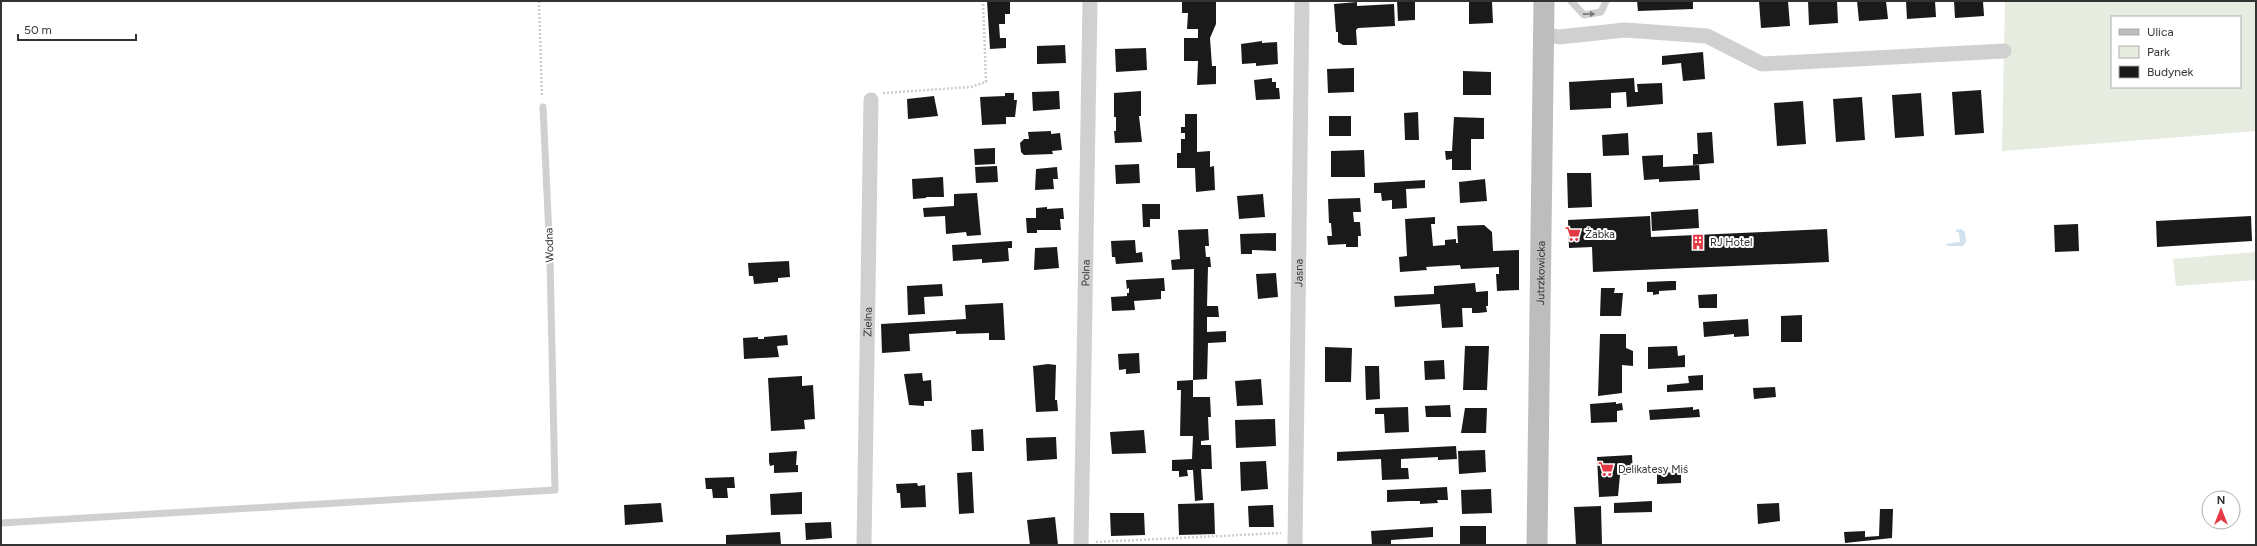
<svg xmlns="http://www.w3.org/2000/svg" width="2257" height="546" font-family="Figtree,sans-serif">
  <rect width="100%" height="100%" fill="#fff"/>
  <!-- green -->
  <g fill="#e6ecdf" fill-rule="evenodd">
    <path d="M2005 1H2256V131L2002 151ZM2112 17H2240V87H2112Z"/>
    <polygon points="2256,252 2256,280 2176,286 2173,259"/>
  </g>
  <!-- water -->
  <polygon fill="#cfe2ee" points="1961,229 1965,232 1966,242 1963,246 1948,246 1946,244 1960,242 1959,232 1956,232 1956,230"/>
  <!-- building -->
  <g fill="#1a1a1a">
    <polygon points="987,1 1010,1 1010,14 1005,14 1005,24 999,24 1000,38 1006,38 1006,48 990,49"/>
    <polygon points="1182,1 1216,1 1216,24 1210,38 1212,66 1216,66 1216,84 1197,85 1198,61 1184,61 1184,38 1198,38 1198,29 1187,29 1188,13 1182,13"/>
    <polygon points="1397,1 1415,1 1415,20 1398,21"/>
    <polygon points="1469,1 1492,1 1493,23 1469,24"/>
    <polygon points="1637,1 1693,1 1693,9 1638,11"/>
    <polygon points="1759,1 1788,1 1790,26 1761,28"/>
    <polygon points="1808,1 1837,1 1838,23 1809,25"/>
    <polygon points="1857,1 1886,1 1888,19 1859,21"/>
    <polygon points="1906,1 1935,1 1936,17 1907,19"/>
    <polygon points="1954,1 1983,1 1984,16 1955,18"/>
    <polygon points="1357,2 1357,6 1394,4 1395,26 1358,28 1356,30 1357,45 1343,45 1338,42 1338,32 1336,32 1334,4"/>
    <polygon points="1262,41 1262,43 1277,42 1278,64 1256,66 1256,63 1242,64 1241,44"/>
    <polygon points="1065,45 1066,63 1037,64 1037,46"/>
    <polygon points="1146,48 1147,70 1116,72 1115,49"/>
    <polygon points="1703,52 1705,79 1683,81 1681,63 1662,65 1662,56"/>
    <polygon points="1354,68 1354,92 1328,93 1327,69"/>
    <polygon points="1463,71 1491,72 1491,95 1463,95"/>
    <polygon points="1272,78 1272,82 1276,82 1276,88 1279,88 1280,99 1256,100 1254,80"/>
    <polygon points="1634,78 1635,92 1638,92 1637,84 1662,83 1663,104 1627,107 1626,92 1611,93 1611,108 1570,110 1569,82"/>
    <polygon points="1981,90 1984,133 1955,135 1952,92"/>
    <polygon points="1059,91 1060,109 1033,111 1032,92"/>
    <polygon points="1141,91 1141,116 1139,116 1142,142 1115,143 1114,131 1116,131 1116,117 1114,117 1114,93"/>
    <polygon points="1005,93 1014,93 1014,100 1017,100 1015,117 1006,117 1006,124 982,125 980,97 1005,96"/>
    <polygon points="1921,93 1924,136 1895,138 1892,95"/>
    <polygon points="934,96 938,116 908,119 907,99"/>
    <polygon points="1862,97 1865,140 1836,142 1833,99"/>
    <polygon points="1803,101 1806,144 1777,146 1774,103"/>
    <polygon points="1418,112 1419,140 1405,140 1404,113"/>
    <polygon points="1185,114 1197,114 1197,152 1210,151 1210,167 1214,166 1215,190 1196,192 1195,168 1177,168 1177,153 1181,153 1181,139 1185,139 1185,133 1181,133 1181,127 1185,127"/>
    <rect x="1329" y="116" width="22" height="20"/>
    <polygon points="1454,117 1484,118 1484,139 1471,139 1471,170 1452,170 1452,159 1446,160 1445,151 1452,151"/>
    <polygon points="1051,131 1051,134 1060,133 1062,150 1052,151 1053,154 1024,155 1021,152 1020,143 1024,139 1029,139 1028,132"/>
    <polygon points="1712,132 1714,163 1693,165 1693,154 1698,154 1697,133"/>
    <polygon points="1628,133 1629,155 1603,156 1602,135"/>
    <polygon points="995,148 995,164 975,165 974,149"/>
    <polygon points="1364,150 1365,177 1331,177 1331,151"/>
    <polygon points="1663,155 1663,167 1699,165 1700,180 1659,182 1659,179 1644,180 1642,156"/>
    <polygon points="1139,164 1140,183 1116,184 1115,165"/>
    <polygon points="997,166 998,182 976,183 975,167"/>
    <polygon points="1057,167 1058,179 1053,179 1054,189 1035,190 1036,169"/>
    <polygon points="1567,173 1591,173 1592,207 1568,208"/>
    <polygon points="943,177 944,197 926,197 926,198 913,199 912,179"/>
    <polygon points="1485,179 1487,201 1460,203 1459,182"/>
    <polygon points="1425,180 1425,188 1406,189 1407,208 1392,209 1392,200 1382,201 1381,193 1374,193 1374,183"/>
    <polygon points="977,193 981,235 967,236 966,232 946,234 945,216 924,217 923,208 954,206 954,194"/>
    <polygon points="1263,194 1265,217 1239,219 1237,196"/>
    <polygon points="1360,198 1361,212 1353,212 1354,222 1360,222 1361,236 1358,236 1358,247 1346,247 1346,244 1328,245 1327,236 1332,236 1331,223 1329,223 1328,199"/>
    <polygon points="1142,204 1160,204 1160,219 1150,219 1150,227 1143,227"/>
    <polygon points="1047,207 1047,209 1063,208 1064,219 1060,219 1061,230 1037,230 1037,233 1027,233 1026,218 1036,218 1036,208"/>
    <polygon points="1698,209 1699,228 1652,231 1651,212"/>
    <polygon points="1650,216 1651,237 1827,229 1829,262 1593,272 1592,247 1569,248 1568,220"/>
    <polygon points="2251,216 2252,241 2157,247 2156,221"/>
    <polygon points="1435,217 1435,224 1431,224 1433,246 1445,245 1445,240 1456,239 1456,243 1458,243 1457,226 1484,225 1492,232 1493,251 1519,250 1519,290 1497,291 1496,274 1499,274 1499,267 1461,269 1460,265 1426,267 1427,270 1400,272 1399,257 1407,256 1405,219"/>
    <polygon points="2078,224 2079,251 2055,252 2054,225"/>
    <polygon points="1208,229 1209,246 1205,246 1206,257 1210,257 1211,267 1208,267 1207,306 1218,306 1219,317 1207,317 1207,332 1226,331 1226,342 1208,343 1207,379 1193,380 1194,269 1172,270 1171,260 1180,259 1178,230"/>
    <polygon points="1276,233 1276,251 1252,250 1252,254 1241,254 1240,234"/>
    <polygon points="1135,240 1136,253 1142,252 1143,262 1116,264 1115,257 1112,257 1111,241"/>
    <polygon points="1012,241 1012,248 1008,248 1009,261 982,263 982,259 953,261 952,245"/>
    <polygon points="1057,247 1059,268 1034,270 1035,248"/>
    <polygon points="789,261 790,277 778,278 778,282 754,284 753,276 749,276 748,263"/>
    <polygon points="1276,273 1278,297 1258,299 1256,274"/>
    <polygon points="1164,278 1165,291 1161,291 1161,299 1134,301 1135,310 1112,311 1111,297 1127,296 1127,293 1129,293 1129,288 1127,289 1126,280"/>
    <polygon points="1670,281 1676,281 1676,290 1659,291 1659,294 1653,295 1653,292 1647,292 1647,282"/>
    <polygon points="1475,283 1476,292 1488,291 1488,306 1486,306 1487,312 1478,313 1472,313 1472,308 1462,308 1463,327 1442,328 1440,304 1395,307 1394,296 1434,294 1434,286"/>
    <polygon points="942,284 943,296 924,297 925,314 908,315 907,286"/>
    <polygon points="1601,288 1615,288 1614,293 1623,293 1621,316 1600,316"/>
    <polygon points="1717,294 1717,308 1699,308 1698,295"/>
    <polygon points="1003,303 1005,340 989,340 989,333 956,334 956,331 909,334 910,351 882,353 881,324 966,319 965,305"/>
    <polygon points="1802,315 1802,342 1781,342 1781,316"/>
    <polygon points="1748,319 1749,336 1734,337 1734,334 1704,337 1703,322"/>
    <polygon points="1600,334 1626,334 1626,348 1633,351 1633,366 1622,365 1622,393 1598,396"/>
    <polygon points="787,335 788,345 777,346 779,357 744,359 743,338 758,337 758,339 764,339 764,337"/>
    <polygon points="1465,346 1489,346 1487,390 1463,390"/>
    <polygon points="1677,346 1678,356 1685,355 1685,367 1648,369 1648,347"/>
    <polygon points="1325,347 1352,348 1351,382 1325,382"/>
    <polygon points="1139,353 1140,373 1126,374 1126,369 1119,370 1118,354"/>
    <polygon points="1444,360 1445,379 1425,380 1424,361"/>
    <polygon points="1048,364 1056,365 1055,400 1057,400 1058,411 1036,412 1033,366"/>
    <polygon points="1365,366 1379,366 1380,399 1366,400"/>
    <polygon points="922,373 923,381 931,380 932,401 924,401 924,406 909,405 904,374"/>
    <polygon points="1703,375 1703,390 1667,392 1667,385 1689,383 1688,376"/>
    <polygon points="802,376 802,386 813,385 815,419 804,420 805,429 771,431 768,378"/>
    <polygon points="1261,379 1263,405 1237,406 1235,381"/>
    <polygon points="1193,380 1193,397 1210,397 1211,417 1208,417 1209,440 1201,441 1201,445 1211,445 1212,469 1201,469 1203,500 1195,501 1193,470 1187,470 1188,476 1179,477 1179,471 1172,471 1172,460 1192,459 1193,436 1180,436 1181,390 1177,390 1177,381"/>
    <polygon points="1775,387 1776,397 1754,399 1753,388"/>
    <polygon points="1616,402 1616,404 1622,403 1623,410 1617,411 1617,422 1591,423 1590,404"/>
    <polygon points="1450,405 1451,417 1426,417 1425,406"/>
    <polygon points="1408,407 1409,432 1385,433 1384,414 1375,414 1375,408"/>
    <polygon points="1693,407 1693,410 1699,409 1700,417 1650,420 1649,410"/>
    <polygon points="1465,408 1487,408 1486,433 1461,433"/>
    <polygon points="1275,419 1276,446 1236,448 1235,420"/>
    <polygon points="983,429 984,451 972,451 971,430"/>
    <polygon points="1144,430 1146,453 1112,454 1110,432"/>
    <polygon points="1056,437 1057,459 1027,461 1026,438"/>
    <polygon points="1456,446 1457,459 1438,460 1438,457 1401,459 1401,468 1408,468 1409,479 1382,480 1381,459 1337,461 1337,452"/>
    <polygon points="1485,450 1486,472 1459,474 1458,451"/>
    <polygon points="797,451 796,465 798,465 798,472 774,473 774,465 770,466 769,462 769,453"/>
    <polygon points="1632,455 1633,474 1620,475 1618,496 1599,497 1597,457"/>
    <polygon points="1266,461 1268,489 1241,491 1240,462"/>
    <polygon points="972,472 974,513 959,514 957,473"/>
    <polygon points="1681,472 1681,483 1657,484 1657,473"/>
    <polygon points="734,477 735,488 727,488 728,498 713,498 712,489 706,489 705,478"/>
    <polygon points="917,483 918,486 925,485 926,507 901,508 900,493 897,493 896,484"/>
    <polygon points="1447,487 1448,500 1437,500 1438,503 1420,504 1420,501 1408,501 1387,502 1387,490"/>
    <polygon points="1491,489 1492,513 1462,514 1461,490"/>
    <polygon points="802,492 802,514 771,515 770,494"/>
    <polygon points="1652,501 1652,512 1614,513 1614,503"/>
    <polygon points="661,503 663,522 625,525 624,505"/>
    <polygon points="1214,503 1215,534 1179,535 1178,504"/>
    <polygon points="1779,503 1780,521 1758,524 1757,504"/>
    <polygon points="1273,505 1274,527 1249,527 1248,506"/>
    <polygon points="1601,506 1602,545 1576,545 1574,507"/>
    <polygon points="1880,509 1893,509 1892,538 1845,543 1844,532 1865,531 1865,537 1879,536"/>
    <polygon points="1110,513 1144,513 1145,535 1111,536"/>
    <polygon points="1055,517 1058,545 1030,545 1027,520"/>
    <polygon points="831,522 832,538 806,540 805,523"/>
    <rect x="1460" y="526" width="26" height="19"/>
    <polygon points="1433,527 1433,537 1391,540 1391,545 1372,545 1371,531"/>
    <polygon points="780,532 781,545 726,545 726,535"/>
  </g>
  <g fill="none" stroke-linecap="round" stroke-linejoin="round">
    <!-- path -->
    <g stroke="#cdcdcd" stroke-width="2.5" stroke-dasharray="2 2" stroke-linecap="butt">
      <polyline points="539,1 542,96"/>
      <polyline points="883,93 971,87 986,82 983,1"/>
      <polyline points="1096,542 1281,533"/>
    </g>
    <!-- lane -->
    <g stroke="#d0d0d0" stroke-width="7">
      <polyline points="1571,1 1584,15 1601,12 1606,1"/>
      <polyline points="1,523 555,490 550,258 543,107"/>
    </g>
    <!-- street -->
    <g stroke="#d0d0d0" stroke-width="15">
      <polyline points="1543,34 1559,37 1625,30 1707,36 1762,64 2004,51"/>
      <path id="s1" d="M864 545 871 100"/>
      <path id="s2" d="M1081 545 1090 1"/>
      <path id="s3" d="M1295 545 1302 1"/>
    </g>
    <!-- secondary -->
    <path stroke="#bdbdbd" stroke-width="21" id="s4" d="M1537 545 1544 1"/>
  </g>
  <!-- one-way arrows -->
  <defs><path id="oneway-solid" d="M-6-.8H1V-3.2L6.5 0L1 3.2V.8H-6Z"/></defs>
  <use fill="#7a7a7a" href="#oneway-solid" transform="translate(1589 14) rotate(-1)"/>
  <!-- icons -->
  <defs>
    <symbol id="supermarket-bare" viewBox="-9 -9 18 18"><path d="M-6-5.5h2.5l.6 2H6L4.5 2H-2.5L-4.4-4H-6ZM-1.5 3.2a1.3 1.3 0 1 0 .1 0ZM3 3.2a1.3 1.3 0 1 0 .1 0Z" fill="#e63946" stroke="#fff" stroke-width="2.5" paint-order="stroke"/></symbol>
    <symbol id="building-bare" viewBox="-9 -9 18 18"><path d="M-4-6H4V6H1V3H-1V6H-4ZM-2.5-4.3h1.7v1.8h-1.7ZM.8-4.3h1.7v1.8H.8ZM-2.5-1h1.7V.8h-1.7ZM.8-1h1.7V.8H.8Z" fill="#e63946" stroke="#fff" stroke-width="2.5" paint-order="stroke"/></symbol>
  </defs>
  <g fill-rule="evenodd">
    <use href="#supermarket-bare" x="1562" y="223" width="22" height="22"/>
    <use href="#building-bare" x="1687" y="231" width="22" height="22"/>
    <use href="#supermarket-bare" x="1595" y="458" width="22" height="22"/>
  </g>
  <g text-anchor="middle" stroke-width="4" stroke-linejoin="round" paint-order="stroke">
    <!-- poi labels -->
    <g font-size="11" fill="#333" stroke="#fff" text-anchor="start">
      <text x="1585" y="238">Żabka</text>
      <text x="1710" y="246">RJ Hotel</text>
      <text x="1618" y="473">Delikatesy Miś</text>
    </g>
    <!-- street labels -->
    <g font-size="11" fill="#333" stroke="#fff">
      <text transform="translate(549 245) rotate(-92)" y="4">Wodna</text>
      <text dy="4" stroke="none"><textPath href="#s2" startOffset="272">Polna</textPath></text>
      <text dy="4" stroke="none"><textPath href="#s3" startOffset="272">Jasna</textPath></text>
      <text dy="4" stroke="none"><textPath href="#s4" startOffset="272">Jutrzkowicka</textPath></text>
      <text dy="4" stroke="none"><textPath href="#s1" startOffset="223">Zielna</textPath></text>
    </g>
  </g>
  <!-- border -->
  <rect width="2257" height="546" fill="none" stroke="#333333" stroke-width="4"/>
  <!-- legend -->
  <rect x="2111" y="16" width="130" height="72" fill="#ffffff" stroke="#adadad"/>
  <rect x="2119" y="29" width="20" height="6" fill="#bdbdbd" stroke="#adadad"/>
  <text x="2147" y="36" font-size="12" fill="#333333">Ulica</text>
  <rect x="2119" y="46" width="20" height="12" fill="#e6ecdf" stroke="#adadad"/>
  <text x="2147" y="56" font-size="12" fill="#333333">Park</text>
  <rect x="2119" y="66" width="20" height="12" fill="#1a1a1a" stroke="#adadad"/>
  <text x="2147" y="76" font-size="12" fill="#333333">Budynek</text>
  <!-- north arrow -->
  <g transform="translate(2221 510)"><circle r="19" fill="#ffffff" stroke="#adadad"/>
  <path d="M0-3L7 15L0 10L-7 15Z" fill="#e63946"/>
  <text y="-6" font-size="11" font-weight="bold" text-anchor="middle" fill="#333333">N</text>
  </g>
  <!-- scale -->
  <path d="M18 34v6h118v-6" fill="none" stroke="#333333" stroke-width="2"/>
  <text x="24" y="34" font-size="12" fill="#333333" stroke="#ffffff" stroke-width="3" paint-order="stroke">50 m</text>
</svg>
